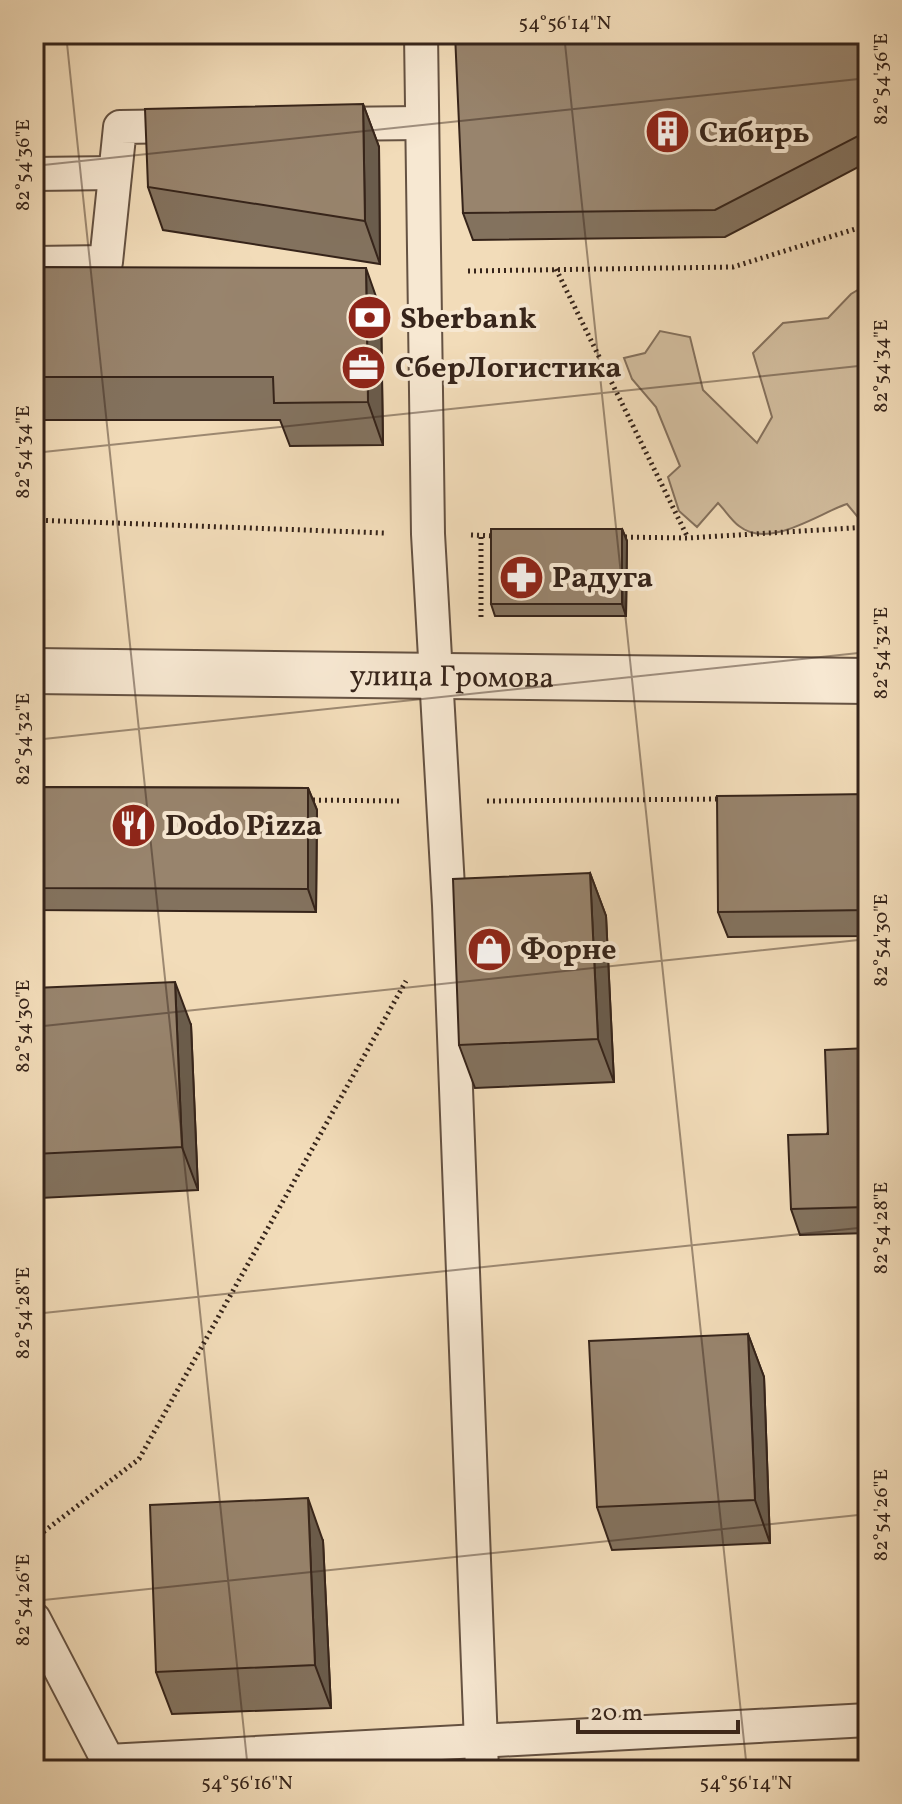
<svg xmlns="http://www.w3.org/2000/svg" width="902" height="1804" font-family="Vollkorn,serif">
  <rect width="100%" height="100%" fill="#f2dcb9"/>
  <filter id="stains"><feTurbulence type="fractalNoise" baseFrequency=".0025" numOctaves="4"/><feColorMatrix values="0 0 0 0 .2 0 0 0 0 .09 0 0 0 0 .02 0 0 0 .5 -.17"/></filter>
  <radialGradient id="worn" r=".72"><stop offset=".6" stop-color="#630" stop-opacity="0"/><stop offset="1" stop-color="#630" stop-opacity=".3"/></radialGradient>
  <!-- green -->
  <path fill="#d2bd9e" stroke="#84705c" stroke-width="2" d="M868 284V525L866 527 847 504C819 513 769 550 739 526 731 520 725 510 718 503L697 527 679 511 668 477 680 466 656 407 632 379 624 358 645 353 660 331 690 337 703 390 757 443 772 417 753 353 783 323 828 318 851 294Z"/>
  <g fill="none" stroke-linecap="round" stroke-linejoin="round">
    <defs>
      <g id="lane">
        <polyline points="421,34 428,534 449,905 482,1770"/>
        <polyline points="327,124 421,123"/>
        <polyline points="34,174 115,173"/>
        <polyline points="34,263 106,262 120,127 188,126"/>
        <polyline points="34,1619 108,1761 868,1720"/>
      </g>
      <g id="street">
        <path id="s1" d="M34 671 868 681"/>
      </g>
    </defs>
    <!-- lane casing -->
    <use href="#lane" stroke="#655242" stroke-width="36"/>
    <!-- street casing -->
    <use href="#street" stroke="#655242" stroke-width="48"/>
    <!-- path -->
    <g stroke="#36241a" stroke-width="5" stroke-dasharray="2 4" stroke-linecap="butt">
      <polyline points="34,42 320,42 351,34"/>
      <polyline points="862,229 868,259"/>
      <polyline points="556,269 688,538"/>
      <polyline points="468,271 733,267 868,225"/>
      <polyline points="34,520 385,533"/>
      <polyline points="471,535 497,536"/>
      <polyline points="619,537 688,538 868,527"/>
      <polyline points="481,617 481,535"/>
      <polyline points="307,800 401,801"/>
      <polyline points="487,801 721,799"/>
      <polyline points="34,1539 139,1459 406,981"/>
      <polyline points="34,1759 41,1770"/>
    </g>
    <!-- lane -->
    <use href="#lane" stroke="#f7e8d2" stroke-width="32"/>
    <!-- street -->
    <use href="#street" stroke="#f7e8d2" stroke-width="44"/>
  </g>
  <!-- wall -->
  <g fill="#83725e" stroke="#36241a" stroke-width="2">
    <polygon points="868,34 868,162 725,237 473,240 463,213"/>
    <polygon points="363,104 379,147 380,264 163,230 148,187"/>
    <polygon points="34,267 381,311 383,445 290,446 280,420 34,420"/>
    <polygon points="622,529 627,541 626,616 495,616 491,604"/>
    <polygon points="34,787 308,788 317,810 316,912 34,910"/>
    <polygon points="868,794 868,936 728,937 718,912"/>
    <polygon points="590,873 606,916 614,1082 475,1088 459,1045"/>
    <polygon points="191,1025 198,1190 40,1198 34,1182 34,1154"/>
    <polygon points="868,1048 868,1233 800,1235 791,1209"/>
    <polygon points="748,1334 764,1377 770,1543 612,1550 597,1507"/>
    <polygon points="323,1541 331,1708 172,1714 156,1672"/>
  </g>
  <!-- shaded-wall -->
  <g fill="#6a5c4c" stroke="#36241a" stroke-width="2">
    <polygon points="363,104 379,147 380,264 365,221"/>
    <polygon points="366,268 381,311 383,445 368,402"/>
    <polygon points="622,529 627,541 626,616 622,604"/>
    <polygon points="308,788 317,810 316,912 308,889"/>
    <polygon points="590,873 606,916 614,1082 598,1039"/>
    <polygon points="175,982 191,1025 198,1190 182,1147"/>
    <polygon points="748,1334 764,1377 770,1543 755,1500"/>
    <polygon points="308,1498 323,1541 331,1708 315,1665"/>
  </g>
  <!-- building -->
  <g fill="#98846d" stroke="#36241a" stroke-width="2">
    <polygon points="455,34 868,34 868,131 715,210 463,213"/>
    <polygon points="363,104 365,221 148,187 145,109"/>
    <polygon points="34,267 366,268 368,402 274,403 273,377 34,377"/>
    <rect x="491" y="529" width="131" height="75"/>
    <polygon points="34,787 308,788 308,889 34,888"/>
    <polygon points="868,794 868,910 718,912 717,796"/>
    <polygon points="590,873 598,1039 459,1045 453,879"/>
    <polygon points="175,982 182,1147 34,1154 34,988"/>
    <polygon points="868,1048 868,1207 791,1209 788,1135 828,1134 825,1050"/>
    <polygon points="748,1334 755,1500 597,1507 589,1341"/>
    <polygon points="308,1498 315,1665 156,1672 150,1505"/>
  </g>
  <!-- ticks -->
  <path fill="none" stroke="#36241a" stroke-width="2" stroke-opacity="0.45" d="M66 34 248 1770M564 34 747 1770M34 166 868 78M34 453 868 365M34 740 868 652M34 1027 868 939M34 1314 868 1227M34 1601 868 1514"/>
  <!-- icons -->
  <defs>
    <symbol id="building-disc" viewBox="-11 -11 22 22"><circle r="9.5" fill="#8f2418" stroke="#f7e8d2"/><path d="M-4-6H4V6H1V3H-1V6H-4ZM-2.5-4.3h1.7v1.8h-1.7ZM.8-4.3h1.7v1.8H.8ZM-2.5-1h1.7V.8h-1.7ZM.8-1h1.7V.8H.8Z" fill="#fff"/></symbol>
    <symbol id="bank-disc" viewBox="-11 -11 22 22"><circle r="9.5" fill="#8f2418" stroke="#f7e8d2"/><path d="M-6-4H6V4H-6ZM0-2.3a2.3 2.3 0 1 0 0 4.6a2.3 2.3 0 1 0 0-4.6Z" fill="#fff"/></symbol>
    <symbol id="office-disc" viewBox="-11 -11 22 22"><circle r="9.5" fill="#8f2418" stroke="#f7e8d2"/><path d="M-6-3h4V-5.5h4V-3h4V5H-6ZM-1-4.5V-3h2v-1.5ZM-6 0V1H6V0Z" fill="#fff"/></symbol>
    <symbol id="pharmacy-disc" viewBox="-11 -11 22 22"><circle r="9.5" fill="#8f2418" stroke="#f7e8d2"/><path d="M-2-6h4v4h4v4h-4v4h-4v-4h-4v-4h4Z" fill="#fff"/></symbol>
    <symbol id="restaurant-disc" viewBox="-11 -11 22 22"><circle r="9.5" fill="#8f2418" stroke="#f7e8d2"/><path d="M-5-6h1v4h1v-4h1v4h1v-4h1v5L-1.5 .5V6h-2V.5L-5-1ZM5-6V6H3V1.5H1.5Q1.5-4 5-6Z" fill="#fff"/></symbol>
    <symbol id="shop-disc" viewBox="-11 -11 22 22"><circle r="9.5" fill="#8f2418" stroke="#f7e8d2"/><path d="M-5-2.5h2.3a2.7 3.5 0 0 1 5.4 0H5L5.5 6h-11ZM-1.5-2.5h3a1.5 2.3 0 0 0-3 0Z" fill="#fff"/></symbol>
  </defs>
  <g fill-rule="evenodd">
    <use href="#building-disc" x="642" y="106" width="51" height="51"/>
    <use href="#bank-disc" x="344" y="292" width="51" height="51"/>
    <use href="#office-disc" x="338" y="342" width="51" height="51"/>
    <use href="#pharmacy-disc" x="496" y="552" width="51" height="51"/>
    <use href="#restaurant-disc" x="108" y="800" width="51" height="51"/>
    <use href="#shop-disc" x="464" y="924" width="51" height="51"/>
  </g>
  <g text-anchor="middle" stroke-width="8" stroke-linejoin="round" paint-order="stroke">
    <!-- poi labels -->
    <g font-size="30" font-weight="bold" fill="#36241a" stroke="#f7e8d2" text-anchor="start">
      <text x="699" y="142">Сибирь</text>
      <text x="400" y="328">Sberbank</text>
      <text x="395" y="377">СберЛогистика</text>
      <text x="552" y="587">Радуга</text>
      <text x="165" y="835">Dodo Pizza</text>
      <text x="520" y="959">Форне</text>
    </g>
    <!-- street labels -->
    <g font-size="30" fill="#36241a" stroke="#f7e8d2">
      <text dy="10" stroke="none"><textPath href="#s1" startOffset="418">улица Громова</textPath></text>
    </g>
  </g>
  <!-- margin -->
  <rect width="902" height="1804" fill="none" stroke="#f2dcb9" stroke-width="88"/>
  <!-- scale -->
  <path d="M578 1720v12h160v-12" fill="none" stroke="#36241a" stroke-width="4"/>
  <text x="590" y="1720" font-size="24" fill="#36241a" stroke="#f7e8d2" stroke-width="6" paint-order="stroke">20 m</text>
  <rect x="44" y="44" width="814" height="1716" fill="none" stroke="#36241a" stroke-width="3"/>
  <g font-size="20" text-anchor="middle" fill="#36241a">
    <text x="565" y="29">54°56'14"N</text>
    <text transform="translate(880 79) rotate(-90)" y="7">82°54'36"E</text>
    <text transform="translate(22 165) rotate(-90)" y="7">82°54'36"E</text>
    <text transform="translate(880 366) rotate(-90)" y="7">82°54'34"E</text>
    <text transform="translate(22 452) rotate(-90)" y="7">82°54'34"E</text>
    <text transform="translate(880 653) rotate(-90)" y="7">82°54'32"E</text>
    <text transform="translate(22 739) rotate(-90)" y="7">82°54'32"E</text>
    <text transform="translate(880 940) rotate(-90)" y="7">82°54'30"E</text>
    <text transform="translate(22 1026) rotate(-90)" y="7">82°54'30"E</text>
    <text transform="translate(880 1228) rotate(-90)" y="7">82°54'28"E</text>
    <text transform="translate(22 1313) rotate(-90)" y="7">82°54'28"E</text>
    <text transform="translate(880 1515) rotate(-90)" y="7">82°54'26"E</text>
    <text transform="translate(22 1600) rotate(-90)" y="7">82°54'26"E</text>
    <text x="247" y="1789">54°56'16"N</text>
    <text x="746" y="1789">54°56'14"N</text>
  </g>
  <rect width="100%" height="100%" filter="url(#stains)"/>
  <rect width="100%" height="100%" fill="url(#worn)"/>
</svg>
